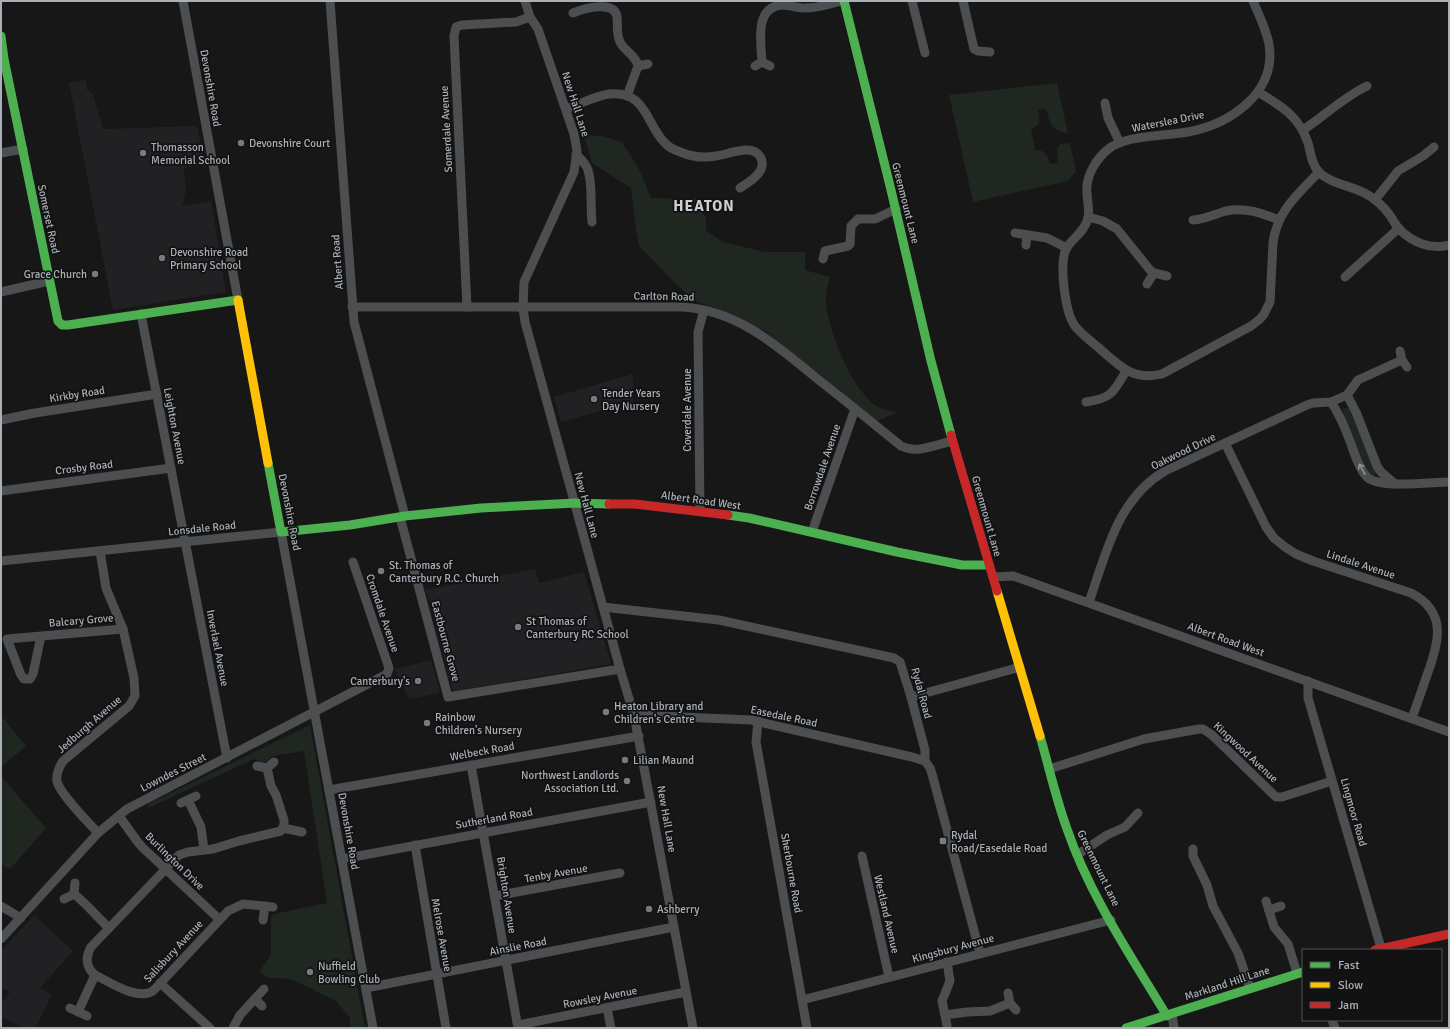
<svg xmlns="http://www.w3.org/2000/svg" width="1450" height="1029" font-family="Signika,sans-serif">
  <rect width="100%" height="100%" fill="#171718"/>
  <!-- built -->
  <g fill="#212123">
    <polygon points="86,80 87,90 93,94 103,129 197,126 205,165 184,168 186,190 182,206 211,201 226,292 113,310 69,82"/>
    <polygon points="633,374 633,402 561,422 554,397"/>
    <polygon points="535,569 539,583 584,572 611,664 455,691 452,688 426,590"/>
    <polygon points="431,660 440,693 409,699 395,669"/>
    <polygon points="34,915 73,951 40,988 52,995 35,1028 26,1028 1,1017 1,1004 10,992 1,988 1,951"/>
  </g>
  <!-- green -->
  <g fill="#202620">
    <path d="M1057 83 1068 133C1049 130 1051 124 1046 109L1038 110C1040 120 1041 125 1031 129L1035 150C1046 150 1047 155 1050 164L1058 163 1057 148 1061 144 1070 143 1076 172 1068 181 973 202 949 95Z"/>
    <path d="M584 135 602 136 622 142 640 171 651 198 696 199V207L706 217V230L723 242 765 252H805V270L830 277C828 284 826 293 826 301 827 329 852 389 875 405 881 410 891 411 898 412L877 421 766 332 735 316 696 301 678 286 639 246 636 230 631 188 592 163Z"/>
    <path d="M1345 408H1349L1351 410 1376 473 1374 477C1361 470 1349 429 1343 414V409Z"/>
    <polygon points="1,718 3,718 26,746 1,767"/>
    <polygon points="310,725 365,1028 350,1028 350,1018 336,1001 291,979 268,978 259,972 271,955 271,917 274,914 327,903 304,751 273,756 264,763 254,759 148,808 148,804"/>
    <polygon points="1,776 46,828 10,869 1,864"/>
  </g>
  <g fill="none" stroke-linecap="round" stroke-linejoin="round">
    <!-- street -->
    <g stroke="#4c4e50" stroke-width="9">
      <polyline points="183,1 238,300"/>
      <polyline points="330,1 354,322 405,516"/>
      <polyline points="525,1 530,17 538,29 574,134 577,151 574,172 524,282 523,308 525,322 620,669 634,715 693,1028"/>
      <polyline points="912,1 925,53"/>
      <polyline points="963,1 974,49 978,51 990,52"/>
      <path d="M1253 1C1259 15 1266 29 1269 44 1277 93 1230 124 1188 132 1165 136 1130 135 1111 147 1097 157 1085 176 1087 193 1087 201 1090 210 1088 218 1085 232 1072 238 1066 249 1059 264 1065 313 1075 326 1081 334 1091 341 1099 348 1119 366 1133 381 1162 374L1251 326 1260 319 1264 314 1270 302 1273 243C1277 211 1298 194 1319 172"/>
      <path d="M573 13C585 8 615 0 617 17 618 25 616 34 620 42 624 51 636 55 638 66L627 96"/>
      <path d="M762 62C761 43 754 7 782 5 791 5 799 9 807 8 818 8 830 4 841 1"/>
      <polyline points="638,66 648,64"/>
      <polyline points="755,66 762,62 770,66"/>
      <path d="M1258 92C1281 106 1299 116 1308 143 1311 153 1311 164 1319 172 1330 184 1354 186 1368 195 1376 200 1383 206 1389 214 1392 218 1395 224 1399 229 1412 242 1430 250 1449 245"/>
      <polyline points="1105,103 1108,118 1120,143"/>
      <path d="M566 109C580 104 595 96 609 94 648 90 646 127 667 145 671 149 678 151 683 153 693 157 705 158 716 156 728 155 753 142 761 158 767 172 749 182 740 188"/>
      <path d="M1303 130C1324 116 1344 97 1367 86"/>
      <polyline points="1,153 23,149"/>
      <path d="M576 154C581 159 586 164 588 170 593 186 590 205 592 222"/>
      <polyline points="1375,200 1398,171 1423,156 1434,147"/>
      <polyline points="1088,217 1103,221 1117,229 1150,270 1154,273 1167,276"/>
      <path d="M1193 220C1205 219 1215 214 1226 211 1245 207 1262 213 1279 220"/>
      <polyline points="1015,233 1047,238 1067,248"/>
      <polyline points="1026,245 1027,235"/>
      <polyline points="823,259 825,251 848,246 850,244 851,226 858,219 875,219 896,209"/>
      <polyline points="1345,277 1399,228"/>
      <polyline points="1147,284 1154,273"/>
      <polyline points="1,292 49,281"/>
      <path d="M352 307H683C740 311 778 347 820 381 847 402 874 424 901 446 917 454 935 445 952 441"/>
      <polyline points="467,307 454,36 456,27 462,25 516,22 530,17"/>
      <polyline points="141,314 227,758"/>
      <polyline points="1400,351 1402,360 1407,367"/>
      <polyline points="1347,395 1356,412 1377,466 1381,472 1395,484"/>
      <path d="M1086 402C1112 398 1113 393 1126 371"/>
      <path d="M1331 402C1340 415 1346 430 1351 444 1355 455 1359 469 1367 477 1379 489 1432 482 1449 482"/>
      <polyline points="1,420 35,413 157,394"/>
      <path d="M1225 443 1266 527 1274 538 1285 547 1296 554 1313 561 1411 593C1448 612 1439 643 1427 675 1422 690 1417 704 1412 718"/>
      <polyline points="1,491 171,468"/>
      <polyline points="700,511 698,332 704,310"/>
      <polyline points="400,517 448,697 620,669"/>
      <polyline points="812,532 855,409"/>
      <polyline points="1,561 281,532 373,1028"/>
      <polyline points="993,577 1013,576 1449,732"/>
      <path d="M1089 602C1106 554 1117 499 1165 471L1307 405 1313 403 1331 402 1347 395 1358 380 1402 360"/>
      <polyline points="603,607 719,620 894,658 900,662 911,697 925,750 925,761 930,768 932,774 980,953"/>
      <polyline points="41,636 33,674 30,679 24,679 21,675 7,639 123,629"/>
      <polyline points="1308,681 1308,698 1381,948"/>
      <polyline points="911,697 1020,667"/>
      <polyline points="634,715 751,720 912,757 925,761"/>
      <polyline points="758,721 756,742 807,1028"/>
      <polyline points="471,765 518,1028"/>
      <polyline points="257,766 267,768 274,762"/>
      <path d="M267 768 271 786 276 795 284 820V825L281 831 239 841 213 849 188 852 179 855 91 947C85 957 86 968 95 975 110 982 137 1001 153 991L228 911 243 904 273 907"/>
      <polyline points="1049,769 1144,739 1199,729 1203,729 1212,735 1276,797 1282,797 1332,781"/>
      <polyline points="329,790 639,736"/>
      <polyline points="188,800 201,827 204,850"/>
      <polyline points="181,803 196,796"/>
      <polyline points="119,816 137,841 142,847 219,919"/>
      <polyline points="283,828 302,832"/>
      <path d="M98 833C89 823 59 793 57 781 56 774 59 767 63 761L129 706 135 696 134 678 123 629 106 588 100 551"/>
      <polyline points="415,845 446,1028"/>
      <polyline points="1193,849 1193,856 1207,885 1213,906 1238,953 1250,988"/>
      <polyline points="1077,855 1107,835 1125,827 1138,813"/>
      <polyline points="862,856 889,977"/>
      <polyline points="342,859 651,802"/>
      <path d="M74 894C87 904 97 917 109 928"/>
      <polyline points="495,896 620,873"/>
      <polyline points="64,899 74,894 75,883"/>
      <polyline points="1266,901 1274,927 1288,944 1297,973"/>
      <polyline points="1,906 21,918"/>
      <polyline points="1269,910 1281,906"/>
      <polyline points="263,920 265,906"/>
      <polyline points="1,939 98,833 127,809 387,674 389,668 353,562"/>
      <polyline points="160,983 210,1028"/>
      <polyline points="366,988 674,927"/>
      <polyline points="1008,993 1010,1003 1016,1010"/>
      <polyline points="255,999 262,1006"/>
      <polyline points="802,1000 1111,920"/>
      <polyline points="70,1008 87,1016"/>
      <polyline points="607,1008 611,1028"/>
      <polyline points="78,1012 95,975"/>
      <polyline points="1172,1014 1174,1028"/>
      <polyline points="945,1015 967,1012 990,1011 1010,1003"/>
      <polyline points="1332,1020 1335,1028"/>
      <polyline points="518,1025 686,992"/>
      <polyline points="947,1025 942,1001 950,981 947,962"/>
      <polyline points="233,1028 240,1015 264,989"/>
    </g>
    <!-- fast -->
    <g stroke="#4caf50" stroke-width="9">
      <polyline points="844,1 891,190 931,361 951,435"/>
      <polyline points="1,36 4,59 58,321 62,325 68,325 238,300"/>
      <polyline points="268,463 281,532 350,525 405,516 481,508 575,503 609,504"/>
      <polyline points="728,515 749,518 897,552 962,565 989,565"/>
      <path d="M1040 736C1049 767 1056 799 1067 829 1090 896 1131 956 1167 1016"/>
      <polyline points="1126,1028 1303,972"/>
    </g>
    <!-- slow -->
    <g stroke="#ffc107" stroke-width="9">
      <polyline points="238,300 268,463"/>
      <polyline points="997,591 1040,736"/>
    </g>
    <!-- jam -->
    <g stroke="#c62828" stroke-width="9">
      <polyline points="951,435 997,591"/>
      <polyline points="609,504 635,504 728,515"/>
      <polyline points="1375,950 1449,934"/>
    </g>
  </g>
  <!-- one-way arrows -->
  <defs><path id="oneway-shaft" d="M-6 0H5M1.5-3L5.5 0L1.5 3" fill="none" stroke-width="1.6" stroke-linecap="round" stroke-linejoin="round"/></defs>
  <use stroke="#8e9398" href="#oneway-shaft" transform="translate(1362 469) rotate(-119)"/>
  <!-- markers -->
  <g fill="#777a7f" stroke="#121213" stroke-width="1.5">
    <circle cx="241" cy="143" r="4"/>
    <circle cx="143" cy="153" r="4"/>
    <circle cx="162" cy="258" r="4"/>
    <circle cx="95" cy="274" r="4"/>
    <circle cx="594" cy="399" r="4"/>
    <circle cx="381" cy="571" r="4"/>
    <circle cx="518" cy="627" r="4"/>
    <circle cx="418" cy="681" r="4"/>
    <circle cx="606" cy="712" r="4"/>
    <circle cx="427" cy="723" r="4"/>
    <circle cx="625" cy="760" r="4"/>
    <circle cx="627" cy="781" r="4"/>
    <rect x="939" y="837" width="8" height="8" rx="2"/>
    <circle cx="649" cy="909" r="4"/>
    <circle cx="310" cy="972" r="4"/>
  </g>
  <g text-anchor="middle" stroke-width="3.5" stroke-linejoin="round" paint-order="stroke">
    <!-- street labels -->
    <g font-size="11" fill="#aab0b7" stroke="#121213">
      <text transform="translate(211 88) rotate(80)" y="4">Devonshire Road</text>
      <text transform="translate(576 104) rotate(72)" y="4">New Hall Lane</text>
      <text transform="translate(1168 121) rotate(-11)" y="4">Waterslea Drive</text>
      <text transform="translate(446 129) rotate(-93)" y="4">Somerdale Avenue</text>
      <text transform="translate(906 203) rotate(76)" y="4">Greenmount Lane</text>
      <text transform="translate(49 219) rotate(78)" y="4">Somerset Road</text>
      <text transform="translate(337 262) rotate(-94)" y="4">Albert Road</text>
      <text transform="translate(664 296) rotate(1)" y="4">Carlton Road</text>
      <text transform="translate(77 394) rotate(-9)" y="4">Kirkby Road</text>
      <text transform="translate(687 410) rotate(-90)" y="4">Coverdale Avenue</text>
      <text transform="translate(175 426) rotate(79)" y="4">Leighton Avenue</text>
      <text transform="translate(1183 451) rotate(-26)" y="4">Oakwood Drive</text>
      <text transform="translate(84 467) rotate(-7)" y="4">Crosby Road</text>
      <text transform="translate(822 467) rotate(-71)" y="4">Borrowdale Avenue</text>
      <text transform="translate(701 500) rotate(8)" y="4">Albert Road West</text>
      <text transform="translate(587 505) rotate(75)" y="4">New Hall Lane</text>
      <text transform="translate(290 512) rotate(79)" y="4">Devonshire Road</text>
      <text transform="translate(987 516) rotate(74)" y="4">Greenmount Lane</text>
      <text transform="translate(202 528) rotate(-6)" y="4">Lonsdale Road</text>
      <text transform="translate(1361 564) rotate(18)" y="4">Lindale Avenue</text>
      <text transform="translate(383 613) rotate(71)" y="4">Cromdale Avenue</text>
      <text transform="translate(81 620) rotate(-5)" y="4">Balcary Grove</text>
      <text transform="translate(1226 639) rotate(20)" y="4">Albert Road West</text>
      <text transform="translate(446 641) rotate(75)" y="4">Eastbourne Grove</text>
      <text transform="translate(218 648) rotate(79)" y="4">Inverlael Avenue</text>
      <text transform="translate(922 693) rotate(75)" y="4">Rydal Road</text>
      <text transform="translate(784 716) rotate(12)" y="4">Easedale Road</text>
      <text transform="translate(89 724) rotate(-41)" y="4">Jedburgh Avenue</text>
      <text transform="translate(482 751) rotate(-10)" y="4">Welbeck Road</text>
      <text transform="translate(1246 752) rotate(43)" y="4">Kingwood Avenue</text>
      <text transform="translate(173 772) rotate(-27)" y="4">Lowndes Street</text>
      <text transform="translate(1354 812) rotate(74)" y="4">Lingmoor Road</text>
      <text transform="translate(494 818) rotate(-10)" y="4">Sutherland Road</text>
      <text transform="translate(667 819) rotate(80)" y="4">New Hall Lane</text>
      <text transform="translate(349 831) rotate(80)" y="4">Devonshire Road</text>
      <text transform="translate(175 861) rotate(44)" y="4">Burlington Drive</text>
      <text transform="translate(1099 868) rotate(64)" y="4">Greenmount Lane</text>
      <text transform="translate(556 873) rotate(-10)" y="4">Tenby Avenue</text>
      <text transform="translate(792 873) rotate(80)" y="4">Sherbourne Road</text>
      <text transform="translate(507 895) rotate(81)" y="4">Brighton Avenue</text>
      <text transform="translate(887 914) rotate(77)" y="4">Westland Avenue</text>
      <text transform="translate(442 935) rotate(80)" y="4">Melrose Avenue</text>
      <text transform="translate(518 946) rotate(-11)" y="4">Ainslie Road</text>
      <text transform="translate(953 948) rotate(-15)" y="4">Kingsbury Avenue</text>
      <text transform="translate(173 951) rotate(-47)" y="4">Salisbury Avenue</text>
      <text transform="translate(1227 983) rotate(-18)" y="4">Markland Hill Lane</text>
      <text transform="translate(600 997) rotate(-11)" y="4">Rowsley Avenue</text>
    </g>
    <!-- poi labels -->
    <g font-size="11" fill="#aab0b7" stroke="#121213" text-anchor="start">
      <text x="249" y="147">Devonshire Court</text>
      <text x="151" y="151">Thomasson<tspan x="151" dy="13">Memorial School</tspan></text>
      <text x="170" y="256">Devonshire Road<tspan x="170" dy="13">Primary School</tspan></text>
      <text x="87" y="278" text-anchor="end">Grace Church</text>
      <text x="602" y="397">Tender Years<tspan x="602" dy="13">Day Nursery</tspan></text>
      <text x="389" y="569">St. Thomas of<tspan x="389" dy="13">Canterbury R.C. Church</tspan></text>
      <text x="526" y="625">St Thomas of<tspan x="526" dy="13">Canterbury RC School</tspan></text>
      <text x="410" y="685" text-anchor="end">Canterbury's</text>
      <text x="614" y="710">Heaton Library and<tspan x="614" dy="13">Children's Centre</tspan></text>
      <text x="435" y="721">Rainbow<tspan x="435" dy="13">Children's Nursery</tspan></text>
      <text x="633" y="764">Lilian Maund</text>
      <text x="619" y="779" text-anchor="end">Northwest Landlords<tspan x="619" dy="13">Association Ltd.</tspan></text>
      <text x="951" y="839">Rydal<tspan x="951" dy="13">Road/Easedale Road</tspan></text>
      <text x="657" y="913">Ashberry</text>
      <text x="318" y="970">Nuffield<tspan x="318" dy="13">Bowling Club</tspan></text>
    </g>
    <!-- district labels -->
    <g font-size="15" font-weight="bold" letter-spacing="1" fill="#cbced3" stroke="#121213">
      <text x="704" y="211">HEATON</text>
    </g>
  </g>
  <!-- border -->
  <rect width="1450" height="1029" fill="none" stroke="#aab0b7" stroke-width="4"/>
  <!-- legend -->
  <rect x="1302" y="949" width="140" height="72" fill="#121213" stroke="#4f5155"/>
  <rect x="1310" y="962" width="20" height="6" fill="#4caf50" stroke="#4f5155"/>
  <text x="1338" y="969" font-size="12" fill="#aab0b7">Fast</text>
  <rect x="1310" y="982" width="20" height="6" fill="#ffc107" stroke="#4f5155"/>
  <text x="1338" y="989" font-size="12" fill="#aab0b7">Slow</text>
  <rect x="1310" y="1002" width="20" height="6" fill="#c62828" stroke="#4f5155"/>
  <text x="1338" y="1009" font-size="12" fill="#aab0b7">Jam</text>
</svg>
